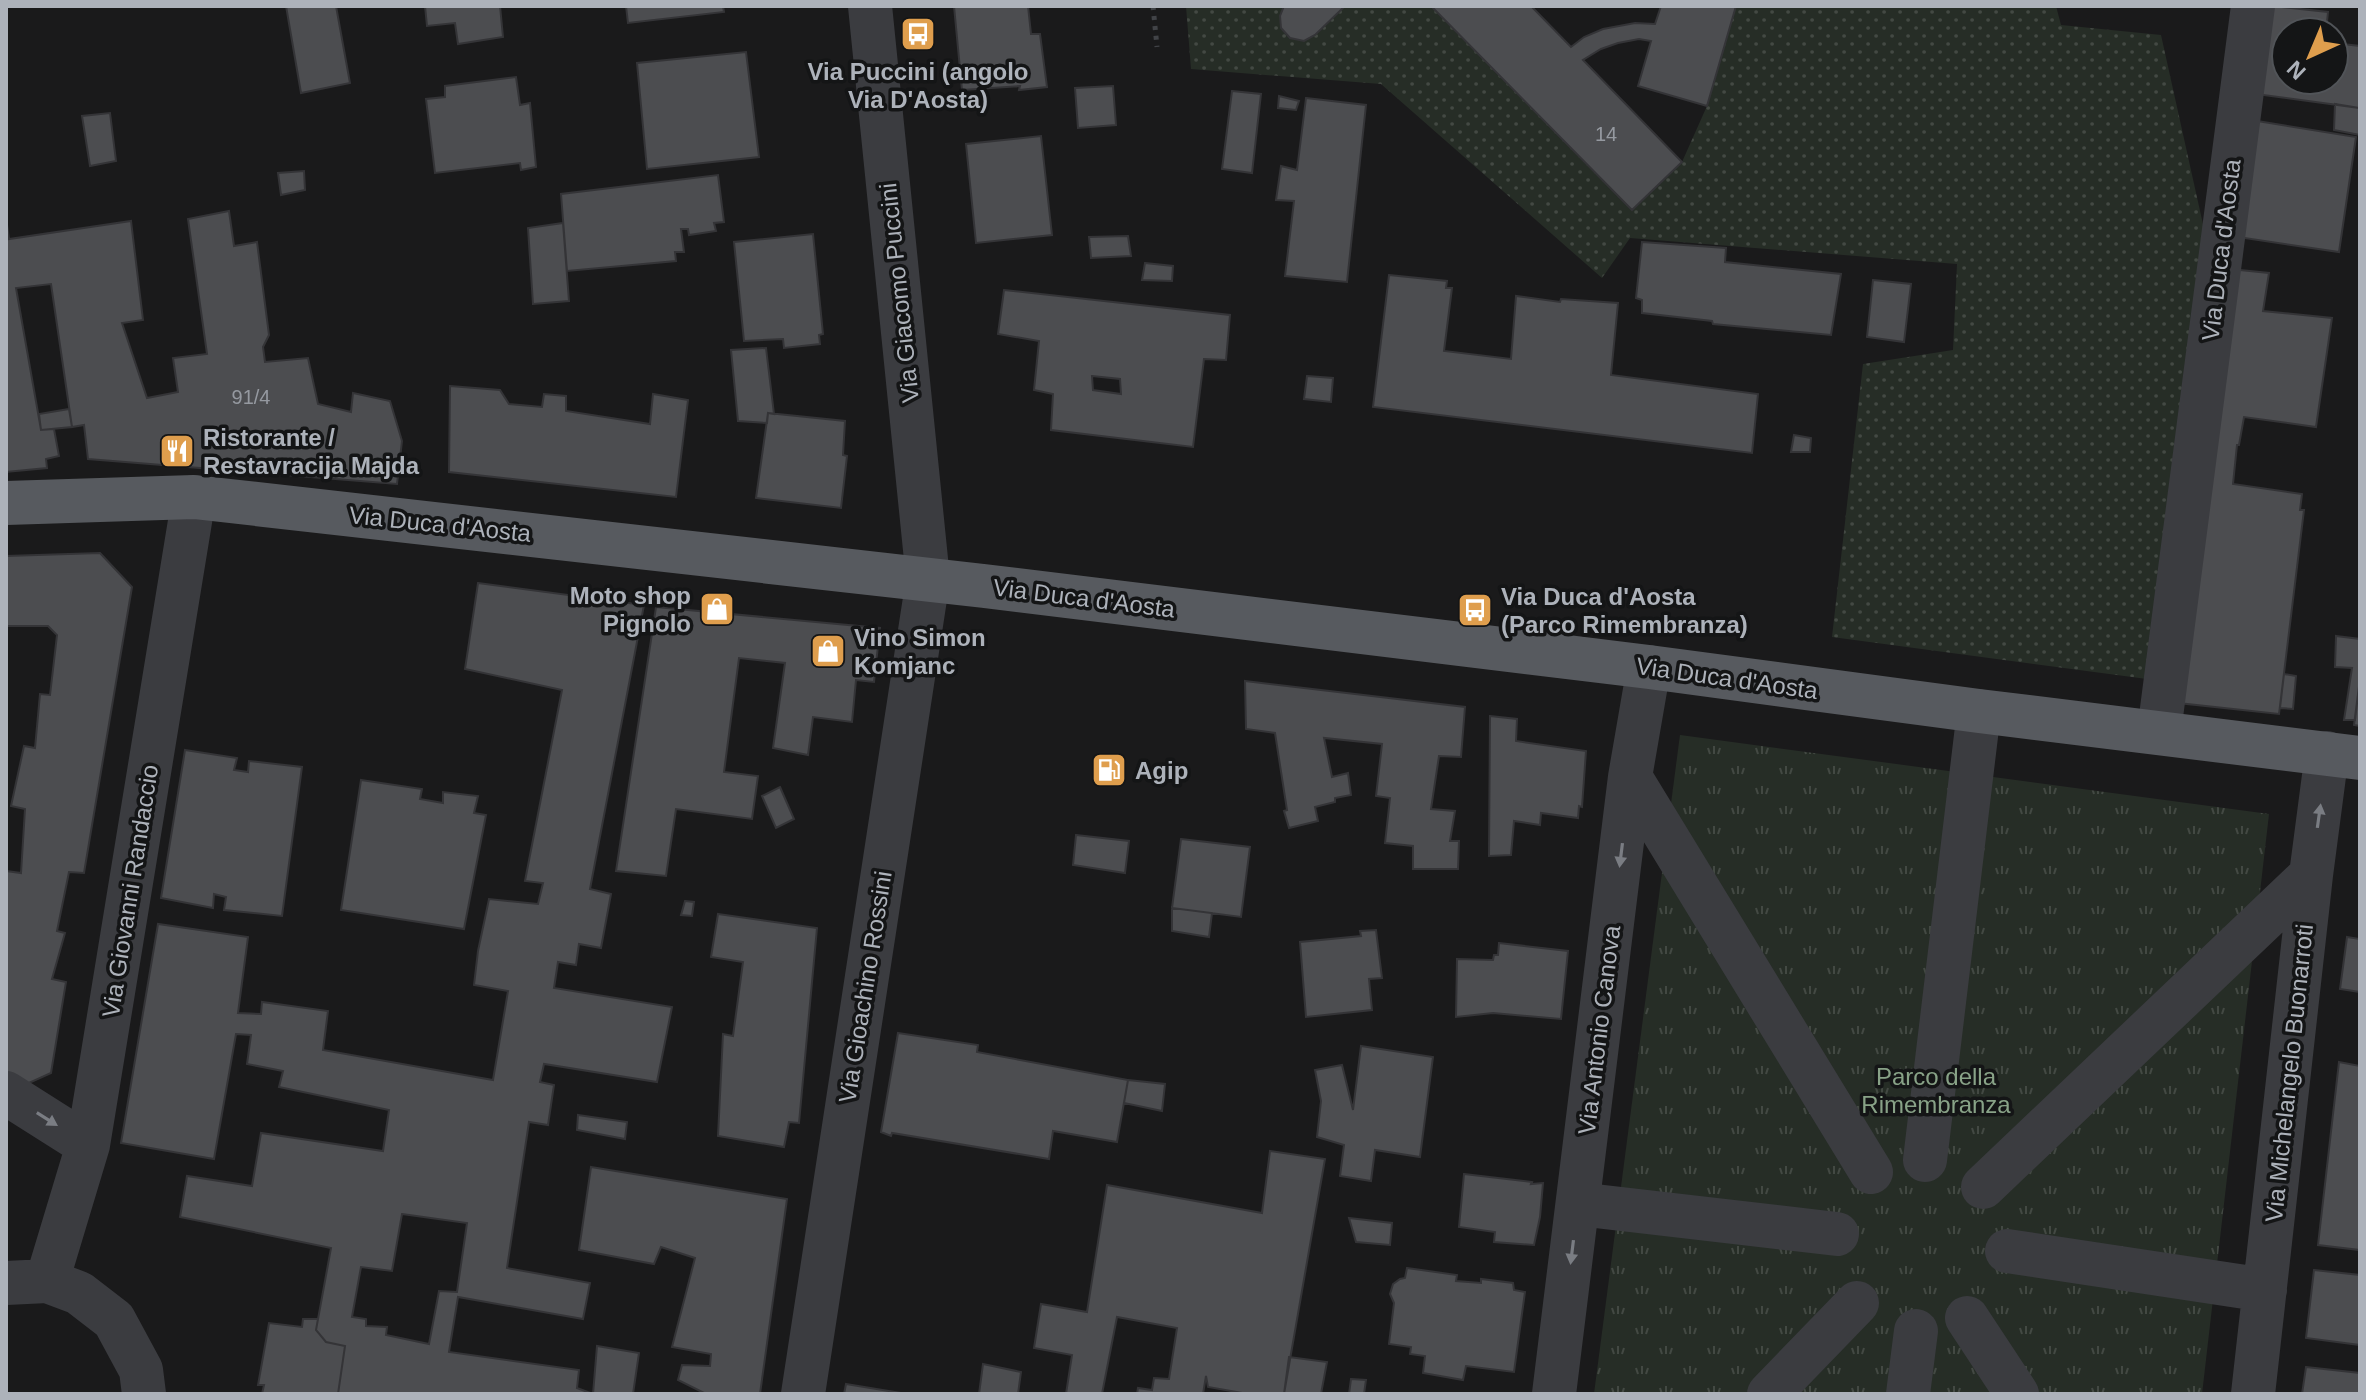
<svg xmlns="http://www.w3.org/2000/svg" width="2366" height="1400" viewBox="0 0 2366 1400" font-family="Arial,sans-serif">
<defs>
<pattern id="grass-dots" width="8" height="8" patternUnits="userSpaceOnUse" patternTransform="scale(2)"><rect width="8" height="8" fill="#262d26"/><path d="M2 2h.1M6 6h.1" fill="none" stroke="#434943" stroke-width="1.8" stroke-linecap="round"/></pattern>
<pattern id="park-tufts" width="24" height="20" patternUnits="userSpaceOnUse" patternTransform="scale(2)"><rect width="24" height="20" fill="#262d26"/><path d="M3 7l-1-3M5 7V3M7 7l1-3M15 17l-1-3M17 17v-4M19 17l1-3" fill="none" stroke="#434943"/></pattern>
</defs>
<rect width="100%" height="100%" fill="#1a1a1b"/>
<path fill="url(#grass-dots)" d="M1186,6h98l6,32 14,3 11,-6 30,-29h86l201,204 50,-48 25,-56 29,-100h320l5,19 100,10 47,212 -61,432 -315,-42 31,-273 90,-14 4,-86 -327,-26 -28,40 -221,-194 -190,-15z"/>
<path fill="url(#park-tufts)" d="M1680,735l589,79 -67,580h-608z"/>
<path fill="#4c4d50" stroke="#343437" stroke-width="2" fill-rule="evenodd" d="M286,6h50l14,77 -49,10z
M425,6h75l3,31 -45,7 -3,-21 -28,3z
M626,6h97l1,6 -96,11z
M954,6h74l3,28h9l7,53 -28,3 1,-4 -58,4z
M1284,6h61l-30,29 -11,6 -14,-3 -9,-10 -1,-12z
M1431,6h100l40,41 13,-10 19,-8 32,-6 20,1 6,-18h75l-29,100 -69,-20 13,-45 -12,-2 -21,4 -17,6 -18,11 99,102 -50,48z
M2273,6l55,6 -2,20h-40v48h48v-37l26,3v62l-112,-15z
M746,52l13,105 -112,12 -10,-106z
M516,77l4,28 10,-2 6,64 -15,3 -1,-7 -85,10 -9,-74 19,-2v-11z
M1113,86l3,39 -38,3 -3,-40z
M1232,91l29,3 -9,79 -30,-4z
M1279,96l20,5 -3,9 -18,-2z
M1306,98l60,7 -19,177 -62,-6 9,-75 -18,-1 5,-34 16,4z
M2335,104l25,4v27l-26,-5z
M110,113l6,48 -26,5 -8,-50z
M2245,119l111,18 -17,115 -108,-16z
M1041,136l11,99 -76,8 -10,-99z
M304,171l1,19 -24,5 -3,-22z
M718,175l6,47 -10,1 2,8 -27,4 -1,-6h-7l3,23h-9l1,9 -109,10 -6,-77z
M229,211l5,35 23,-4 12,93 -6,12 2,15 43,-4 10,46 33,8 2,-19 37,8 12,40 -5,43 -309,-25 -4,-34 -12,2 -21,-143 -35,4 25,142 13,-1 5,27 -13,3 1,9 -41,4v-254l3,21 122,-18 12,99 -21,3 25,75 31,-6 -5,-34 34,-4 -19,-135z
M563,223l6,78 -36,3 -5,-76z
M813,234l10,100 -4,1 1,9 -36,4 -1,-9 -39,2 -10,-99z
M1128,236l3,20 -40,2 -2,-21z
M1642,242l84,6 -1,14 116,12 -10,61 -118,-11 -1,-3 -70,-8v-13l-6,-2z
M1145,263l28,3 -1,15 -30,-1z
M2230,269l39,4 -6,38 69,7 -16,109 -72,-10 -5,28h-2l-4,39 69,10 -2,16h4l-25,204 -110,-12z
M1389,275l58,6 -1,7h6l-8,63 67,8 5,-63 44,6 1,-3 57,4 -7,72 147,19 -6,59 -379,-46z
M1873,280l38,4 -7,58 -37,-5z
M1004,290l226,25 -4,45 -22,-1 -11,88 -142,-17 2,-36 -19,-4 5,-49 -41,-7zM1092,376l28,3 1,15 -28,-4z
M766,348l8,66 -6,-1 -1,10 -29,-2 -7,-71z
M1307,376l26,2 -2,24 -27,-3z
M450,386l50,4 9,14 33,3 2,-13 22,2v15l84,13 3,-30 35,6 -12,97 -227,-25z
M69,409l3,18 -31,3 -2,-16z
M768,413l77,8 -2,34 4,1 -6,52 -85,-10z
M1794,435l17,3 -1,14h-19z
M100,553l32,34 -48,286 -15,-1 -12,59 8,2 -13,46 14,3 -15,91 -33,15 -12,-7v-210l15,2 4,-64 -14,-3 13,-60 11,2 5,-54 10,1 7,-60 -9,-9h-42v-70z
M478,583l166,22 -54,284 21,5 -10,54 -22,-4 -3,21 -18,-3 -4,26 118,19 -15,75 -113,-18 -4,18 14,3 -6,40 -19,-3 -22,146 83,15 -7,36 -125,-22 -9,55 130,18 -2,18 16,6 4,-48 42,7 -6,41h-295l7,-48 -19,-4 -10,-12 15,-82 -151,-31 7,-41 65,10 9,-53 122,18 6,-41 -110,-23 4,-16 -36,-7 4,-29 -15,-1 -22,125 -93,-16 37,-219 90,13 -10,76 23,1 1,-12 66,9 -5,39 170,30 15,-89 -34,-6 4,-34 11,-52 49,5 5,-21 -18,-2 37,-191 -97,-21zM402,1214l65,9 -10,69 -18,-1 -10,53 -43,-9 1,-8 -21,-1v-7l-14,-2 9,-50 31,4z
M656,607l224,21 -6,54 -18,-2 -4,42 -39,-5 -5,38 -35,-7 12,-85 -46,-5 -15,114 34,4 -6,43 -76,-10 -10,67 -50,-5z
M2336,636l24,3v40l-5,41h-11l8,-52 -17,-1z
M2284,674l12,2 -3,33 -13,-1z
M2360,679v47l-6,-1z
M1245,681l220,26 -4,50 -22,-1 -8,53 24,2 -5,30h9l-1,28h-45v-23l-28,-3 5,-45 -14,-2 6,-52 -58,-6 8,39 16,-4 3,22 -16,3v4l-20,5 3,14 -29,7 -5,-17 3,-1 -12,-77 -29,-4z
M1490,716l27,3 -1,22 70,10 -4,56 -3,-1 -1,12 -37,-5 -1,12 -26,-4 -3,34 -22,1z
M185,750l52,8 -3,12 14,2 1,-11 53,6 -20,149 -58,-6 2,-13 -12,-3 -1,14 -52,-10z
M361,780l61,9 -2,10 23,4v-11l35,4 -4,17 12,2 -22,114 -123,-19z
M780,787l14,32 -18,9 -14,-32z
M1076,835l53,6 -4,32 -52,-8z
M1181,839l69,8 -9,70 -69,-9z
M685,901l9,1 -2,14 -11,-1z
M1172,908l40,5 -3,24 -37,-6z
M718,914l99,14 -18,195 -10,-1 -5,25 -66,-11 5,-102 10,2 10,-74 -32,-5z
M1376,930l6,48 -13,1 3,31 -66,7 -6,-75 61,-6 -1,-5z
M2347,937l13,2v53l-20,-3z
M1499,943l69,8 -7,68 -68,-6 -37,4 1,-58 36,1 1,-5h4z
M898,1033l80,12 -1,7 151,28 -11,62 -64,-11 -4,28 -157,-26 -1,3 -10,-4z
M1361,1046l72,11 -13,100 -45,-7 -4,31 -31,-5 4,-31 -27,-8 4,-36 -6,-31 27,-5 11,45z
M2339,1062l21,4v184l-42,-5z
M1128,1080l37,4 -3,27 -38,-8z
M578,1115l49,7 -2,17 -48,-9z
M1270,1151l55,8 -41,235h-36l-40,-7 -2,-11 -3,18h-66l1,-6 14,2 2,-12 15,1 8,-51 -60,-11 -15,77h-36l6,-39 -38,-7 7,-44 46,8 20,-127 155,28z
M591,1167l196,32 -27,195h-54l-28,-14 4,-15 28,1 1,-12 -39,-7 23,-89 -34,-11 -7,17 -75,-14z
M1464,1174l68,8 -1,2 12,-1 -3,34 -6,28 -40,-3 1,-10 -36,-5z
M1349,1218l43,5 -2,22 -34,-3z
M1407,1268l50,7 -1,6 25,2v-4l32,4 1,7 11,2 -11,80 -48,-6 -3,14 -40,-7 2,-17 -15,-2 1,-7 -22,-3 5,-41 -4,-9 3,-10 7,-5 5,-1z
M2314,1270l46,5v70l-54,-7z
M303,1319h15l-2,11 10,12 19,4 -7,48h-76l2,-9h-6l11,-62 33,4z
M1289,1357l38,5 -6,32h-37z
M983,1364l38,8 -3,22h-39z
M2306,1367l54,6v21h-58z
M1351,1379l15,1 -2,14h-15z
M846,1384l61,10h-63z"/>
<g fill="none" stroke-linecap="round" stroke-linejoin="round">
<path stroke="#414347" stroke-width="5" stroke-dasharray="4 6" stroke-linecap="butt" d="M1153,6l4,41"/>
<path stroke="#3b3c40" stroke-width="44" d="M2159,732l94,-726
M1630,777l241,395
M6,1093l82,52
M1925,1160l54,-449
M1983,1187l328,-312
M1578,1204l259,30
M2007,1251l258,39
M47,1281l41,-136 106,-648
M6,1283l41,-2 32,12 35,27 27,50 3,24
M1967,1318l50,76
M803,1394l125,-815 -58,-573
M1554,1394l76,-617 19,-110
M1769,1394l88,-91
M1908,1394l8,-63
M2253,1394l58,-519 16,-122"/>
<path stroke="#575a5f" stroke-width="44" d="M6,503l188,-6 790,89 665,81 330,44 381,47"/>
</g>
<defs><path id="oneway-solid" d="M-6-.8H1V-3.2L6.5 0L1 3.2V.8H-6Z" transform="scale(2)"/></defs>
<g fill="#7a7d83">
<use href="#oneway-solid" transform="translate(2319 816) rotate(-82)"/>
<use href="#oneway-solid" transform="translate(1621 855) rotate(97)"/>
<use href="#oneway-solid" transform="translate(47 1119) rotate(32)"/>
<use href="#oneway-solid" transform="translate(1572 1252) rotate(97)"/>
</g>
<defs>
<g id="bus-square" transform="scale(1.8)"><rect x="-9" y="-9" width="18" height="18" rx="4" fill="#df9e4d" stroke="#141516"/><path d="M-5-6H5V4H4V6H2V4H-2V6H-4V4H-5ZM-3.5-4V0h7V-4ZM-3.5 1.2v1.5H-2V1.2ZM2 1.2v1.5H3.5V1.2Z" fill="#fff"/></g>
<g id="restaurant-square" transform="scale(1.8)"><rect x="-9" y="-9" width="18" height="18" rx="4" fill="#df9e4d" stroke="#141516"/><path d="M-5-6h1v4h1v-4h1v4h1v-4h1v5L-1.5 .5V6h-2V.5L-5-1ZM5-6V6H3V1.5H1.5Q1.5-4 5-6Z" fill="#fff"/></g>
<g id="shop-square" transform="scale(1.8)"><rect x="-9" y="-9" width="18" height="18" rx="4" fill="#df9e4d" stroke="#141516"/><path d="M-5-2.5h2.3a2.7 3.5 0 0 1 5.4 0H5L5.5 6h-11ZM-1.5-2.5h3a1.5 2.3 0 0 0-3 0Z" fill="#fff"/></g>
<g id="fuel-square" transform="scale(1.8)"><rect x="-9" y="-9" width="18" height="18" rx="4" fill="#df9e4d" stroke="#141516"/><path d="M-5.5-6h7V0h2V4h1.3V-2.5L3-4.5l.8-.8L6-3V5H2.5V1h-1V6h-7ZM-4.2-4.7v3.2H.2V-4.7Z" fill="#fff"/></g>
</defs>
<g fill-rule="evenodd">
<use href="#bus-square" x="918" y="34"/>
<use href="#restaurant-square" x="177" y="451"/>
<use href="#shop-square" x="717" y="609"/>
<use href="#bus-square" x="1475" y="610"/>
<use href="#shop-square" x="828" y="651"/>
<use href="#fuel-square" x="1109" y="770"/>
</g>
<g text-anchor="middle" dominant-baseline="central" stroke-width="7" stroke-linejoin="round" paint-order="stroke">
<g font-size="20" fill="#9599a0">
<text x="1606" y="134">14</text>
<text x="251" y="397">91/4</text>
</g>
<g font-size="24" font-weight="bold" fill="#adb2ba" stroke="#141516" text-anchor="start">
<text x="918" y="71" text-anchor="middle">Via Puccini (angolo<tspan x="918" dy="28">Via D'Aosta)</tspan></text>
<text x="203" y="437">Ristorante /<tspan x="203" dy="28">Restavracija Majda</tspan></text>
<text x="691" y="595" text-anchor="end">Moto shop<tspan x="691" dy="28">Pignolo</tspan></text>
<text x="1501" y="596">Via Duca d'Aosta<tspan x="1501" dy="28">(Parco Rimembranza)</tspan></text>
<text x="854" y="637">Vino Simon<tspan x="854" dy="28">Komjanc</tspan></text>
<text x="1135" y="770">Agip</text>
</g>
<g font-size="24" fill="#adb2ba" stroke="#141516">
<text transform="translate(2221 250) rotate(-83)">Via Duca d'Aosta</text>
<text transform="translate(899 293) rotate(-96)">Via Giacomo Puccini</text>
<text transform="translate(440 524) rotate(6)">Via Duca d'Aosta</text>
<text transform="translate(1084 598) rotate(7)">Via Duca d'Aosta</text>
<text transform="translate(1727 678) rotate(8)">Via Duca d'Aosta</text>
<text transform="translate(130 891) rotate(-81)">Via Giovanni Randaccio</text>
<text transform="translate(865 987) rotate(-81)">Via Gioachino Rossini</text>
<text transform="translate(1599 1030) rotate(-83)">Via Antonio Canova</text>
<text transform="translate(2289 1073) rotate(-84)">Via Michelangelo Buonarroti</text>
</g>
<g font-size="24" fill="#88a287" stroke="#141516">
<text x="1936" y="1076">Parco della<tspan x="1936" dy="28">Rimembranza</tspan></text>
</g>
</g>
<rect width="2366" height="1400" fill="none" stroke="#adb2ba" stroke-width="16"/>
<g transform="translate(2310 56) rotate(224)"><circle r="38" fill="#141516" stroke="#515458" stroke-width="2"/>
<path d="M0-6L14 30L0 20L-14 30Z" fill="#df9e4d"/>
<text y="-12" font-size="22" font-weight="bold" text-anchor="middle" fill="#adb2ba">N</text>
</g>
</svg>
